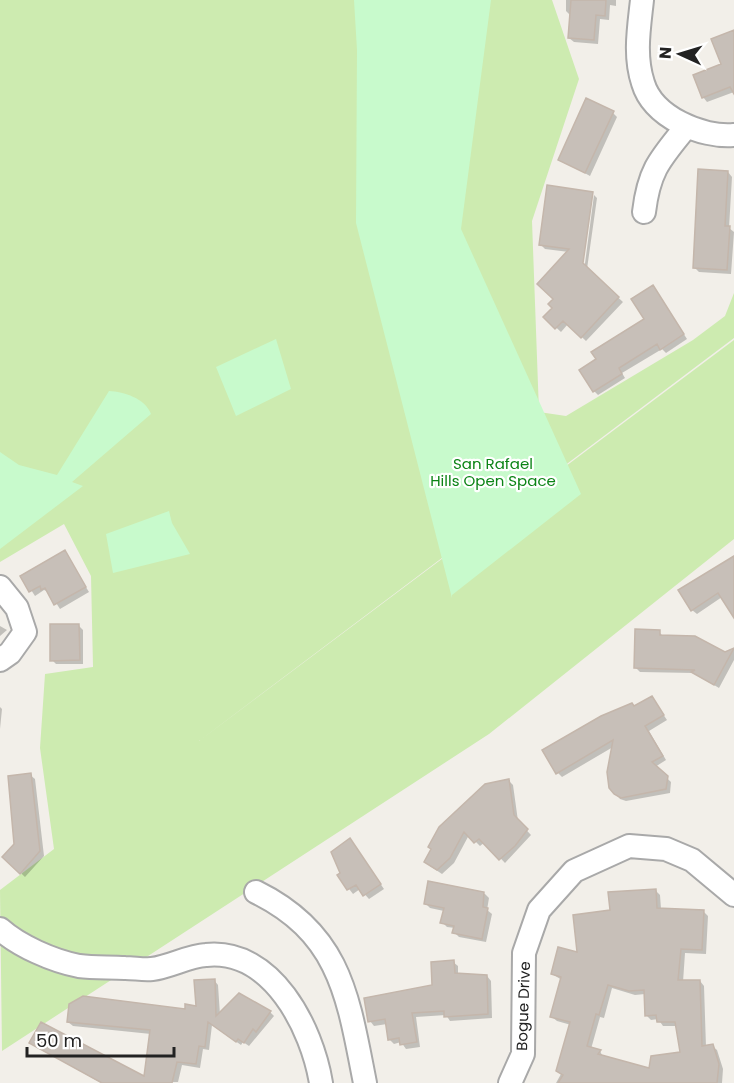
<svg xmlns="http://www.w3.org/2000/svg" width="734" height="1083" viewBox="0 0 734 1083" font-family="Poppins,sans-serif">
<rect width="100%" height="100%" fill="#f2efe9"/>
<path fill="#cdebb0" d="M0,0h552l27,79 -47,142 7,191 27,4 127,-76 32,-24 9,-23v45l-535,403 535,-401v199l-245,195 -487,317 -2,-161 54,-41 -14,-101 5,-74 48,-7 -2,-91 -27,-52 -64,38z"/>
<path fill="#c8facc" d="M354,0h137l-30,229 120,265 -129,101v3l-96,-375 1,-173z
M276,339l15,50 -55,27 -20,-49z
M109,391c15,1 36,7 42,23l-79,68 11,4 -83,63v-97l19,13 38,10z
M169,511l3,12 18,31 -77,19 -7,-39z"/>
<path fill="#0003" fill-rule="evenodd" d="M566,0h50v6l-6,-1 -1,15 -9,-1 -2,25 -24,-2 -5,-4 1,-23 -4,-4z
M734,32v60l-27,10 -4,-5 20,-32z
M613,113l4,4 -27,59 -31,-17z
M728,172l4,5 -3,51 5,4 -3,42 -32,-2 -5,-5z
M592,193l-11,77 3,1 10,-76 3,3 -10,71 36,33 -37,39 -18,-17 -7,8 -16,-15 9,-9 15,-56 -24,-3 -4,-4z
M653,287l34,52 -21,14 -4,-4 -40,24 3,5 -27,17 -4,-4 4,-31 48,-40z
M64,552l25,40 -29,17 -11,-17 -5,-2 -9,6 -13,-20z
M734,557v58l-12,-18 -25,17 -5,-4z
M0,626l7,4 -7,6z
M79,626l4,4v34h-27l-4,-4z
M659,632l5,5 61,17 9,-6v12l-15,28 -25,-15 -54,-1 -4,-4z
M652,698l15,22 -18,11 17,29 -11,7 16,15 -1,11 -44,8 -6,-2 -5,-6 -2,-46 -51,30 -4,-4 77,-65z
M0,707l2,2 -2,20z
M30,775l5,4 9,77 -19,21 -21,-20 12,-13z
M509,781l4,4 5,36 13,14 -26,28 -20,-21 -5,4 -11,-11 -15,28 -12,11 -12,-8 -4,-4z
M350,840l34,49 -15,10 -9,-10 -7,5 -14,-18z
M429,883l56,11 4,4 -2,12 5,4 -6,28 -27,-5 -5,-5 1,-4 -8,-1 -5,-5 2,-11 -14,-3 -4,-4z
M656,891l4,4 1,14 42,2 5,5 -2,38 -21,-1 -2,29 17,-1 4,5 2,61 6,-1 5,4 6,19 -1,14h-166l5,-9 -3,-3 13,-46 -14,-4 -5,-4 10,-37 -10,-6 27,-20 33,-42zM612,988l23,7 10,-1 1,21 5,5 7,-1 5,7h14l5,27 -32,17 -47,-13 -3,-6 -9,-2 9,-32 4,1z
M453,962l5,4v9l29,1 4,5 1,37 -42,3 -4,-6 -30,2 4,30 -14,2 -5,-7 -7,2 -5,-5 -2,-15 -13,2 -4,-5 64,-34z
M214,980l4,5 2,30 50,-3 4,4 -25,30 -6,-4 -2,3 -29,-20 -3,25 -6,-1 -3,19 -18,-3 -4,17 -77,1 -70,-40 115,34 5,-43 -78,-8 -5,-4 130,-14z"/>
<path fill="#c7bfb8" stroke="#c4b6ab" stroke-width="1.5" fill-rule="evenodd" d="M571,0h35l-1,16 -9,-1 -2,25 -26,-2z
M734,30v64l-4,-7 -28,11 -9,-23 28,-11 -10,-25z
M586,98l28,13 -29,62 -27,-13z
M698,169l30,2 -3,55h5l-3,44 -34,-2z
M547,185l46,7 -10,71 36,34 -38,41 -18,-17 -8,8 -12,-12 9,-9 -4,-4 5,-5 -16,-15 32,-35 -30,-4z
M653,285l31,49 -24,16 -3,-6 -38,24 3,6 -29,18 -14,-22 17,-11 -5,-7 53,-33 -13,-20z
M65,550l21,37 -32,18 -9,-17 -4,2 -1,-4 -11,6 -9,-16z
M734,556v62l-16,-25 -27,18 -13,-21z
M50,624h29l1,36 -30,1z
M635,629l25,1v5l35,1 30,16 9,-4 -20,37 -23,-13 4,-2 -61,-2z
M652,696l12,19 -19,11 18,30 -11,6 16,14 -2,13 -45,9 -7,-4 -5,-6 -2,-16 6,-32 -57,34 -14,-24 59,-34 31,-13 2,3z
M31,773l9,78 -20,23 -18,-17 12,-13 -6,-68z
M509,779l5,36 14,14 -13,17 -16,14 -20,-21 -5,4 -10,-11 -14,26 -13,12 -13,-8 7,-13 -3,-2 11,-20 46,-43z
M350,838l31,46 -18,12 -7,-11 -9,5 -10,-15 3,-2 -9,-21z
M428,881l56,11 -1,15 5,1 -6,31 -30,-6 2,-7 -14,-3 4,-15 -20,-4z
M656,889l1,19 47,2 -2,40 -21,-1 -3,31h22l2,66 11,-2 6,20 -2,19h-159l5,-8 -7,-4 14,-49 -20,-5 11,-40 -10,-3 7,-27 19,5 -4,-37 37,-5 -2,-18zM608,985l21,6 15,-1 1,26 11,-1 1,7h18l5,30 -29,4 -2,12 -51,-14 3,-4 -14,-4 9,-32 3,1z
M454,960l1,13 32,2 1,39 -44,3v-6l-32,2 5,29 -17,3 -1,-7 -11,2 -3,-21 -17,3 -4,-24 68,-13 -1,-23z
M215,979l1,37 23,-23 32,18 -15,21 -3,-3 -9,14 -6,-4 -2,3 -28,-20 -3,25 -6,-1 -3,18 -19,-2 -5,21h-70l-73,-40 12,-21 103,54 6,-46 -83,-8 2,-18 14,-8 102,13v-5l11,2 -2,-26z"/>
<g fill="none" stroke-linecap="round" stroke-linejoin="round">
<g stroke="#a9a9a9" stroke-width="26">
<path id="minor" d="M642,0c-3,28 -8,56 1,83 10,34 59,55 91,52
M644,212c5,-42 16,-53 42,-85
M0,587l17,21 8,24 -15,21 -10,7
M256,892c85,42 92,105 109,191
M0,929c19,17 53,32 79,37 15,2 31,1 46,2 9,0 19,2 27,1 18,-2 36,-13 54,-14 66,-7 106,73 115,128
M510,1083l13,-29 1,-101 15,-43 35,-39 55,-25 37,3 26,11 42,35"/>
</g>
<use href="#minor" stroke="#fff" stroke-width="22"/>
</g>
<g text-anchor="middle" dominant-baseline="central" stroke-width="4.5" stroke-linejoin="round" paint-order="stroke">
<g font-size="15" fill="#0c8416" stroke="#fff">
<text x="493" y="463">San Rafael<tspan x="493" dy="17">Hills Open Space</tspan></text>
</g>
<g font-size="15" fill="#222" stroke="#fff">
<text transform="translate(523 1006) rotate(-88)">Bogue Drive</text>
</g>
</g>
<g transform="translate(680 54) rotate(274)" stroke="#ffffff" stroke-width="4.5" paint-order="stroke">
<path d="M0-4.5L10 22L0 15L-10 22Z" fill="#222222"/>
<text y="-9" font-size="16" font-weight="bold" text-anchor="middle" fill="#222222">N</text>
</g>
<path d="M27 1047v9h147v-9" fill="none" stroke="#222222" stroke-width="3"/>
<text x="36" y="1047" font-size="18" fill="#222222" stroke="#ffffff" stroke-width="4.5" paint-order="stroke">50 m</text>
</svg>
